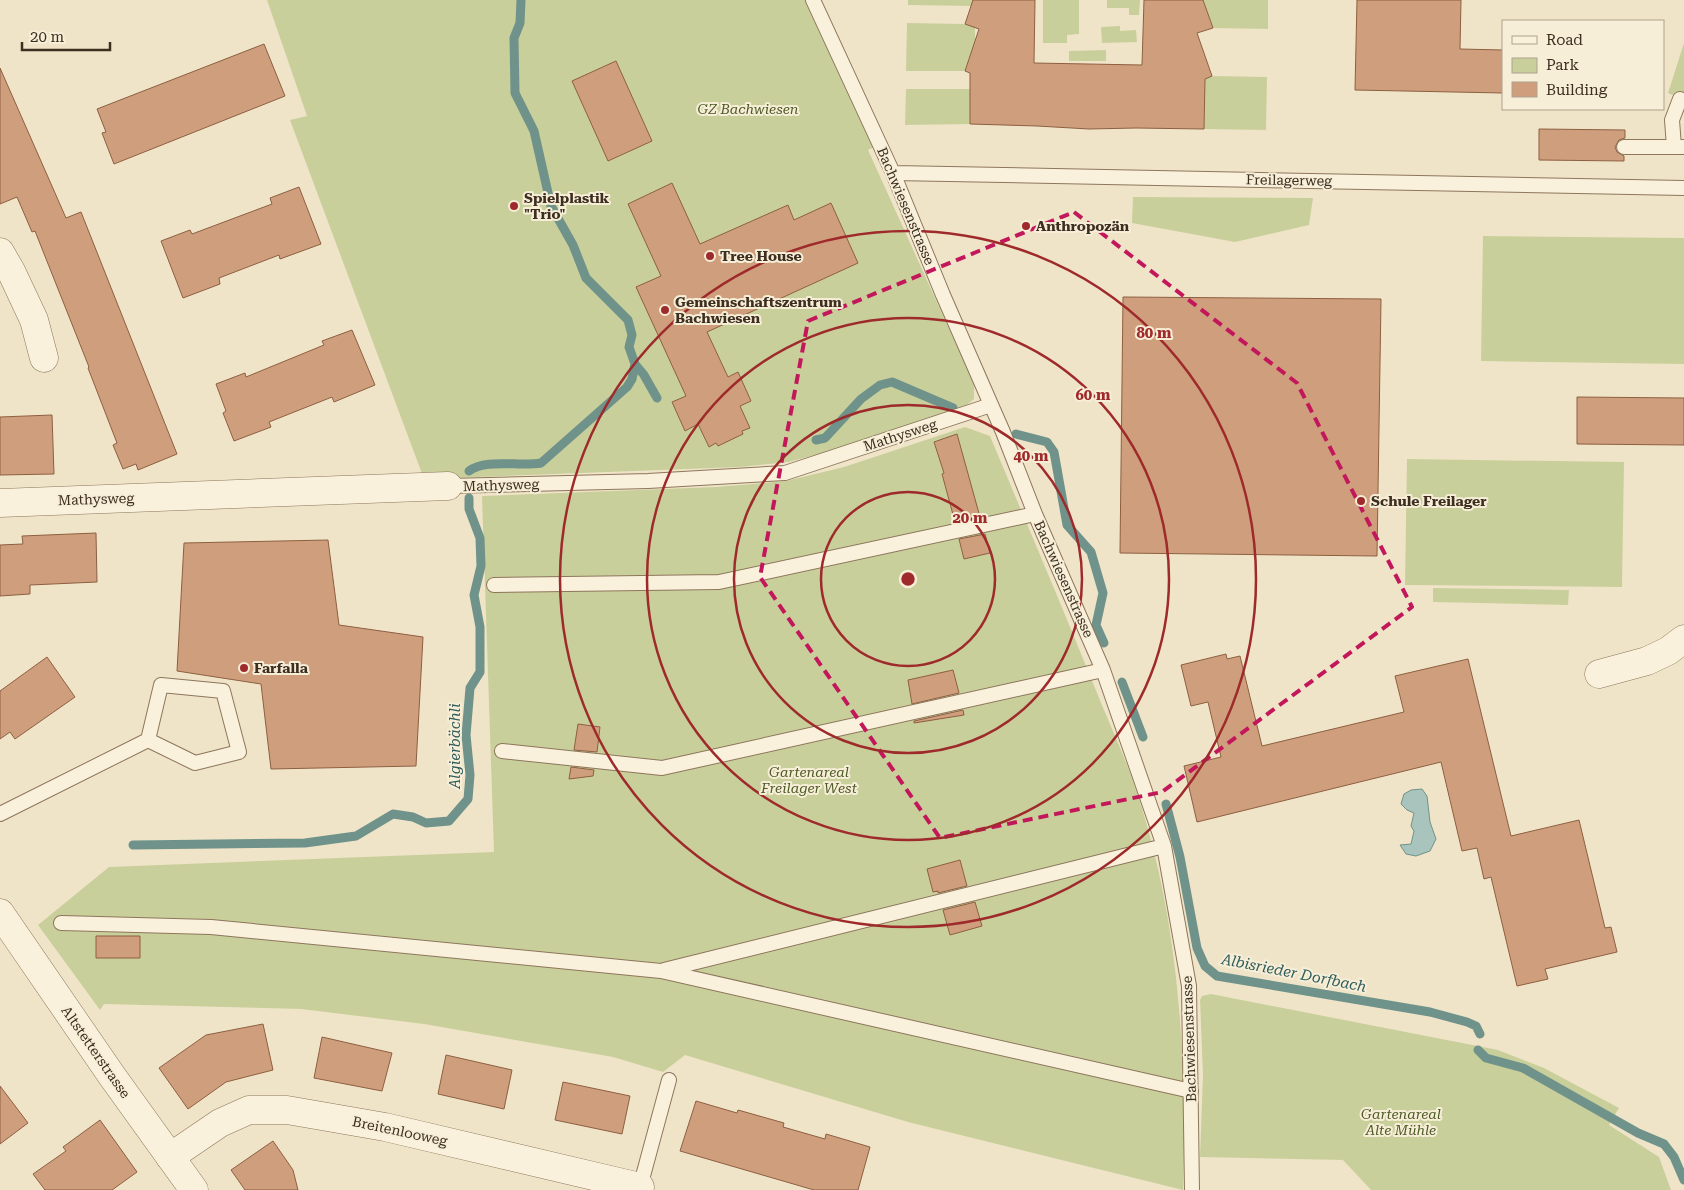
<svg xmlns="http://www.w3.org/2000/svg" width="1684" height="1190" viewBox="0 0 1684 1190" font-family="'Roboto Serif',serif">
<rect width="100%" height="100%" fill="#f0e4c8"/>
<path fill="#c9cf9b" d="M267,0h540l69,146 -8,4 106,234v15l-11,9 -128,42 -47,12 -48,5 -316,12 -134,-359 17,-4z
M908,0h66v8l-3,-2 -63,-1z
M1043,0h36v34l-12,1v8h-24z
M1107,0h33l-1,15h-10v-7h-22z
M1203,0h65v29l-55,-1 -6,-17 -4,1z
M907,23l58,1 10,3v26l-4,1 -6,17h-59z
M1120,26v5l16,-1 1,12 -35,1 -1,-16z
M1684,43v57l-16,-7z
M1106,50v11h-37v-10z
M1212,76l55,1 -1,53 -62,-1 1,-25 -4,-1 2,-24z
M906,89h68l-4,12v23l-65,1z
M1133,197l180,1 -4,27 -74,17 -103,-19z
M1483,236l201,2v126l-203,-3z
M965,427l25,9c35,84 71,167 105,252 13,33 29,66 40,99 44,129 52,268 48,403l-275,-68 -223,-67 -22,17 -50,-15 -189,-33 -123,-15 -197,-5 -4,6 -62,-85 71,-58 385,-15 -12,-356 234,-9 70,-6 58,-14z
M1407,459l217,3 -2,125 -217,-2z
M1433,588l136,2 -1,15 -135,-3z
M1211,994l287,56 46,18 75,40 -10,17 50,32 12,33h-300l-28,-30 -143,-3 3,-82 -3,-75 2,-4z"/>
<path fill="#a9c4bc" stroke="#6f938a" d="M1422,789l5,7 3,26 6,17 -6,12 -14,5 -10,-2 -6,-9 11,-1 3,-13 -3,-5 3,-13 -7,-3 -6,-6 3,-10 7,-4z"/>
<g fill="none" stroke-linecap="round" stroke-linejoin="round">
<path stroke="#6f938a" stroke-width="9" d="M521,0l-1,23 -6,15 1,55 19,38 17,75 22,39 13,33 42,42 4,15 -3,12 6,17 9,11 13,23
M1016,434l31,8 7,10 13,73 24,27 12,41 -7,32 8,18
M816,440l9,-2 36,-39 19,-14 12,-3 61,26
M469,471c17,-13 50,-4 72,-8l86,-76 5,-8 3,-15
M1122,682l21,55
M1166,804l14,53 17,91 8,18 12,10 213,36 37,10 9,4 4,8
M133,845l172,-2 51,-7 37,-22 20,3 13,6 23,-2 19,-22 2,-24 -4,-40 4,-47 10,-16v-45l-6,-32 7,-29 -1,-28 -11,-29v-11
M1478,1050l8,8 37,10 115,65 26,11 10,13 10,23"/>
</g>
<path fill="#cf9f7d" stroke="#8d5f41" d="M973,0h62l-1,63 108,2 2,-65h59l10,28 -16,5 15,43 -7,3 -1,50 -68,-1 -47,1 -52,-3 -67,-2v-51l-5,-2 14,-42 -14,-5z
M1357,0h104l-1,49 43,1v43l-148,-3z
M264,44l21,52 -171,68 -12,-31 4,-1 -9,-23z
M616,61l36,80 -44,20 -36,-80z
M0,68l66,150 15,-6 96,242 -39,16 -2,-6 -13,5 -10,-24 4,-2 -29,-75 1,-1 -54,-136 -3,1 -15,-35 -17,7z
M1539,129l86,1v8l-6,2 -4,7 2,5 7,4v5l-85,-1z
M672,183l28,61 88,-39 6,15 37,-17 27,60 -151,69 21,45 10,-5 13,29 -11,5 10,22 -8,3 1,3 -25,12 -2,-3 -7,4 -11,-23 -13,7 -13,-29 14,-6 -50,-109 25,-11 -33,-72z
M299,187l22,57 -41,15 -1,-4 -60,23 1,6 -37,14 -22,-57 29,-11 2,4 80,-30 -2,-6z
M1123,297l258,2 -4,257 -257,-3z
M352,330l23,55 -41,17 -2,-5 -63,25 2,5 -37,14 -11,-28 3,-2 -10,-27 29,-11 1,4 78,-32 -2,-4z
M1577,397l107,1v47l-107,-1z
M52,415l2,59 -54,1v-58z
M957,434l23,83 -25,5 -13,-48 2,-1 -10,-31z
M96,533l1,49 -67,3v9l-30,2v-51l23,-1 -1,-8z
M985,534l5,19 -26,6 -5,-20z
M328,540l11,85 84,12 -7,129 -145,3 -10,-85 -84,-13 7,-128z
M1226,654l1,5 13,-3 22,90 142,-34 -9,-36 73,-17 43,177 68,-16 26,108 6,-1 6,25 -72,17 3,10 -31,7 -26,-109 -7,2 -7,-31 -15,3 -21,-89 -244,60 -13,-56 37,-9 -13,-55 -17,4 -10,-41z
M47,657l28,40 -60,42 -5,-7 -10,7v-48z
M953,670l6,23 -47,11 -4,-24z
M963,710l1,5 -50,8v-2z
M578,724l22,3 -3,25 -23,-2z
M571,767l23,3 -1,6 -24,3z
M960,860l7,26 -29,7v-2l-5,1 -6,-23z
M975,902l7,24 -32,9 -7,-25z
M96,936h44v22h-44z
M263,1024l10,46 -47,12 -38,27 -29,-41 47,-33z
M322,1037l70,16 -10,38 -68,-13z
M446,1055l66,15 -8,39 -66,-15z
M563,1082l67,14 -8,38 -67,-14z
M0,1086l28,37 -28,21z
M696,1101l41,12 1,-3 46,13 -1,4 42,12 1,-5 44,13 -12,43h-44l-134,-39z
M100,1120l37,52 -25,18h-67l-12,-16 33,-23 -3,-4z
M273,1141l20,29 5,20h-53l-14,-20z"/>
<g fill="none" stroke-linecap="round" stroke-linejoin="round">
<g stroke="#8d765c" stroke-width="16">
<path id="service" d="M813,0l80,173 50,122 60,137 32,82 68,156 61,176 25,140 3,204
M1624,147h60
M1674,147l-2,-27 8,-21
M893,173l791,15
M448,486l200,-5 137,-8 206,-68
M494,585l225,-3 316,-68
M161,685l62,6 16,61 -44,11 -47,-23z
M502,751l160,17 441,-98
M0,814l148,-74
M61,923l150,4 450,44 530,120
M664,970l500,-124
M640,1187l29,-107"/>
</g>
<g stroke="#8d765c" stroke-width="29">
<path id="minor" d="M0,252l11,19 23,49 10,38
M0,503l448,-17
M1599,674l48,-13 21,-10 16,-12
M170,1157l50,-34 29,-13h38l98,17 255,60"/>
</g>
<g stroke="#8d765c" stroke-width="29">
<path id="tertiary" d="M0,913l112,163 82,114"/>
</g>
<use href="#service" stroke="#faf1dc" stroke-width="14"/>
<use href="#minor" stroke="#faf1dc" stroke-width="28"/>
<use href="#tertiary" stroke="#faf1dc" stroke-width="28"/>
</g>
<path fill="none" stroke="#c2185b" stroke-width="4" stroke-dasharray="10 6" stroke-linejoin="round" d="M1074,212l223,171 115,224 -250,185 -222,46 -180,-261 48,-256z"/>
<g fill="none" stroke="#9e2a2b" stroke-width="2.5">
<circle cx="908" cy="579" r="87"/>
<circle cx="908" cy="579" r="174"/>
<circle cx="908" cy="579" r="261"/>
<circle cx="908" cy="579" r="348"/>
</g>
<g fill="#9e2a2b" stroke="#f7eed8" stroke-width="2">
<circle cx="514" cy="206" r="5"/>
<circle cx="1026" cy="226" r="5"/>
<circle cx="710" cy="256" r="5"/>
<circle cx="665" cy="310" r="5"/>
<circle cx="1361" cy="501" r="5"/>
<circle cx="244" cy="668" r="5"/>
</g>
<g text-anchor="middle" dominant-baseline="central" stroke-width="4" stroke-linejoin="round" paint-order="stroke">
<g font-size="14" font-style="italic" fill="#4d5a26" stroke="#f7eed8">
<text x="748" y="109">GZ Bachwiesen</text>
<text x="809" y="772">Gartenareal<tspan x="809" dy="16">Freilager West</tspan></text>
<text x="1401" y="1114">Gartenareal<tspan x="1401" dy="16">Alte Mühle</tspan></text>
</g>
<g font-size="14" fill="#3d2e20" stroke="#f7eed8">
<text transform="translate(1289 180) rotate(1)">Freilagerweg</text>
<text transform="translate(906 206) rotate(67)">Bachwiesenstrasse</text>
<text transform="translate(900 435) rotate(-18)">Mathysweg</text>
<text transform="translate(501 485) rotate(-2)">Mathysweg</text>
<text transform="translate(96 499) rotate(-2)">Mathysweg</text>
<text transform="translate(1064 579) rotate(66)">Bachwiesenstrasse</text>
<text transform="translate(1189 1039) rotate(-92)">Bachwiesenstrasse</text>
<text transform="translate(96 1052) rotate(55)">Altstetterstrasse</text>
<text transform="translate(400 1131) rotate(12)">Breitenlooweg</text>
</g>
<g font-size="14" font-weight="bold" fill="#3d2e20" stroke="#f7eed8" text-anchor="start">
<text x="524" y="198">Spielplastik<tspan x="524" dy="16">"Trio"</tspan></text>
<text x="1036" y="226">Anthropozän</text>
<text x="720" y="256">Tree House</text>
<text x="675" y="302">Gemeinschaftszentrum<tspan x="675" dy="16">Bachwiesen</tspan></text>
<text x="1371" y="501">Schule Freilager</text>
<text x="254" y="668">Farfalla</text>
</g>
<g font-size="15" font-style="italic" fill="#2f5d5a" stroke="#f7eed8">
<text transform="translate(455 746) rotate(-90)">Algierbächli</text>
<text transform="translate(1294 973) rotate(11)">Albisrieder Dorfbach</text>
</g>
</g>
<circle cx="908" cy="579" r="8" fill="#9e2a2b" stroke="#f7eed8" stroke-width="2.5"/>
<g font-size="15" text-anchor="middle" font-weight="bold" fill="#9e2a2b" stroke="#f7eed8" stroke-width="4" stroke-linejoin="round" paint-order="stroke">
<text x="1154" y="338">80 m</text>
<text x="1093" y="400">60 m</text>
<text x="1031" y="461">40 m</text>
<text x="970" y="523">20 m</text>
</g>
<rect x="1502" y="20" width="162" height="90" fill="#f7eed8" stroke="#ada18e"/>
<rect x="1512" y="36" width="25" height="8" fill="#faf1dc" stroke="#ada18e"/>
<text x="1546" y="45" font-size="15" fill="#3d2e20">Road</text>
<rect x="1512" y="58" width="25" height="15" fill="#c9cf9b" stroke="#ada18e"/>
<text x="1546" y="70" font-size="15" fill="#3d2e20">Park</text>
<rect x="1512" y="82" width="25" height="15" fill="#cf9f7d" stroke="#ada18e"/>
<text x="1546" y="95" font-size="15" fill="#3d2e20">Building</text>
<path d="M22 42v8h88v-8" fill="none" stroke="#3d2e20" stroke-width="2.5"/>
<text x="30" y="42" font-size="15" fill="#3d2e20" stroke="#f7eed8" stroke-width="4" paint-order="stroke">20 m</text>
</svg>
